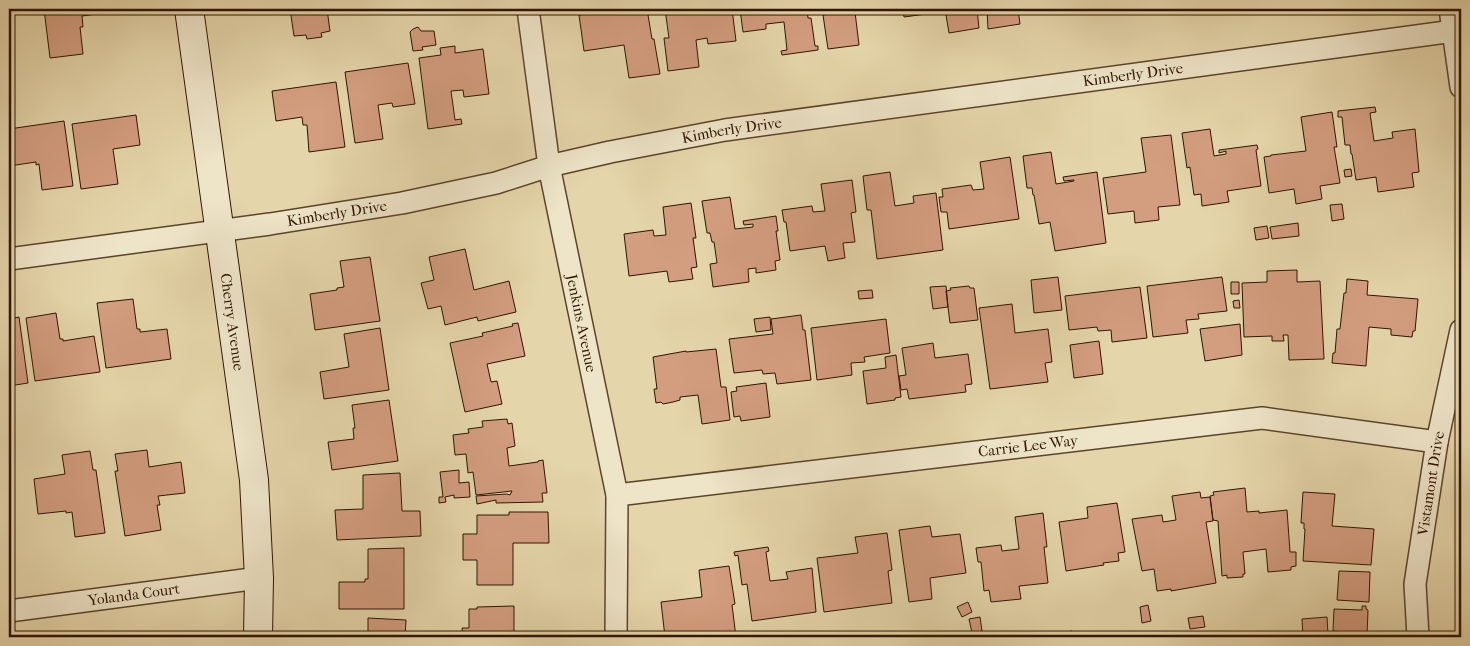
<svg xmlns="http://www.w3.org/2000/svg" width="1470" height="646" viewBox="0 0 1470 646" font-family="'IM FELL French Canon',serif">
<rect width="100%" height="100%" fill="#e5d5aa"/>
<filter id="stains"><feTurbulence type="fractalNoise" baseFrequency=".004" numOctaves="4"/><feColorMatrix values="0 0 0 0 .2 0 0 0 0 .09 0 0 0 0 .02 0 0 0 .5 -.17"/></filter>
<radialGradient id="worn" r=".72"><stop offset=".6" stop-color="#630" stop-opacity="0"/><stop offset="1" stop-color="#630" stop-opacity=".3"/></radialGradient>
<path fill="#d39d7f" stroke="#2f1400" d="M44,9h59l1,4 -22,3 1,11h-3l3,27 -33,4z
M290,9h37l3,22 -9,2 1,4 -15,2 -1,-4 -12,1z
M602,9h45l5,30h2l6,35 -31,4 -5,-33 -40,6 -5,-36 23,-3z
M665,9h67l4,32 -28,3 -1,-6 -11,2 3,27 -31,4 -4,-33h5z
M740,9h67l1,9h3l4,28h3v4l-36,5 -1,-4 6,-1 -3,-28 -18,2v5l-23,3z
M827,9h56l-28,3 4,33 -31,4 -5,-34 5,-1z
M903,9h31v4l-30,4z
M945,9h32l2,19 -30,5z
M987,9h31l2,15 -32,5z
M1108,9h20l-19,3z
M1151,9h21l-21,2z
M418,27l3,4h13l2,14 -14,2 1,3 -10,1 -3,-19 3,-3z
M455,46v7l28,-4 6,45 -25,3 -1,-7 -12,1 4,29 6,-1 1,5 -34,5 -9,-71 22,-3 -1,-7z
M408,63l7,41 -22,3 -1,-4 -14,2 5,34 -28,4 -10,-71z
M336,82l9,65 -36,5 -2,-27h-4l-1,-8 -26,4 -4,-30z
M1375,107l1,5 -6,1 4,28 19,-3 -1,-6 23,-3 4,43 -7,1 2,14 -36,5 -2,-15 -20,3 -4,-26h-1l-1,-9h-5l-3,-28h-4v-6z
M1332,112l5,35h-3l6,36 -20,3 2,13 -26,5 -2,-15 -25,4 -5,-36 7,-1v-1l35,-4 -5,-34z
M136,115l4,30 -27,4 5,35 -37,5 -9,-65z
M64,121l9,65 -31,4 -3,-26 -3,1v-3l-27,4v-37z
M1210,129l4,27 12,-2v-3l-7,2v-3l38,-5 1,4 -2,1 5,36 -34,5 2,11 -27,4 -1,-12 -7,1 -4,-28 -3,1 -5,-35z
M1171,135l9,70 -22,2 1,13 -24,3 -1,-12 -26,3 -5,-36 43,-6 -5,-34z
M1051,152l5,32 18,-3v-1l-10,1 -1,-4 34,-5 9,71 -51,8 -5,-29 -11,2 -5,-29h-1l-1,-7h-5l-4,-32z
M1010,157l9,62 -70,10 -2,-17h-6l-2,-15h4l-1,-8 29,-4 2,5 11,-1 -4,-27z
M1351,169l1,7 -7,1 -1,-7z
M890,172l5,34 19,-3 -1,-7 23,-3 7,57 -66,9 -6,-49h-4l-4,-34z
M852,180l4,32 -5,1 4,29 -12,1 2,15 -17,3 -3,-15 -35,5 -4,-29h-2l-2,-12 30,-4 1,6 12,-1 -4,-27z
M730,197l5,32 18,-2v-3l-9,1 -1,-4 33,-5 2,15h-2l4,29 -5,1 1,9 -20,3v-5l-8,1 1,13 -36,5 -3,-23 7,-1 -3,-21h-2l-2,-9h-3l-5,-32z
M691,203l5,35h-3l4,29 -6,1 2,11 -24,3 -2,-11 -38,5 -5,-42 29,-4 1,6 12,-1 -3,-28z
M1342,204l2,15 -12,2 -2,-16z
M1298,223l1,13 -27,3 -2,-12z
M1267,226l2,12 -13,2 -2,-12z
M465,249l9,41 35,-9 7,31 -38,9 -1,-4 -32,8 -4,-19 -13,3 -7,-26 13,-3 -5,-23z
M370,257l10,64 -65,9 -5,-36 27,-4v-2l7,-1 -4,-26z
M1297,270v12l23,-1 4,78 -35,1 -1,-25h-5l1,6h-12v-5l-28,1 -2,-54 25,-1v-11z
M1058,277l4,33 -28,3 -3,-33z
M1222,277l5,34 -29,3 1,5 -13,1 2,13 -35,4 -6,-51z
M1347,279l21,2 -1,14 51,4 -3,32h-2l-1,6 -21,-2v-6l-22,-2 -3,39 -34,-3 1,-10h2l2,-24h3l4,-36h2z
M1231,282h8v12h-8z
M946,286l2,21 -15,2 -3,-22z
M969,286l1,2h4l4,32 -28,3 -4,-32 5,-1 -1,-2z
M1140,287l7,51 -35,4 -1,-12 -13,1 -1,-4 -28,3 -4,-34z
M872,290l1,8 -14,1 -1,-8z
M133,299l4,30h3v3l27,-3 4,30 -65,9 -9,-65z
M1239,300l1,8h-6l-1,-7z
M1012,304l3,29 33,-4 4,33 -7,1 3,19 -58,7 -11,-81z
M56,313l4,26h3v2l31,-5 6,36 -65,9 -9,-63z
M801,315l2,15h2l6,50 -34,4 -2,-11 -12,1 -1,-4 -28,3 -5,-34 44,-5 -2,-15z
M19,317l9,66 -19,3v-67z
M770,317l1,13 -15,2 -2,-13z
M886,319l4,34 -26,4 1,5 -14,1 1,12 -35,5 -6,-52z
M518,323l7,33 -38,8 4,18 6,-1 5,23 -37,8 -15,-69 33,-7 -1,-3 31,-7 -1,-2z
M1240,324l2,31 -37,6 -5,-32z
M380,328l9,62 -65,9 -4,-27 29,-5 -5,-33z
M1099,341l4,33 -29,4 -4,-33z
M933,343l2,15 33,-4 4,30 -7,1 1,7 -57,7 -2,-10 -6,1 -2,-14 7,-1 -4,-27z
M716,349l5,38h5l4,33 -28,4 -4,-29 -18,2v3l-7,2 -10,2 -2,-2 -5,1 -2,-14h3l-4,-32 33,-6v1z
M896,355l5,42 -6,1v2l-28,4 -4,-33 23,-3 -1,-11z
M766,383l4,34 -29,4 -1,-5 -6,1 -3,-25 6,-1 -1,-4z
M389,400l9,61 -66,9 -4,-28 26,-3 -1,-11h2l-3,-23z
M507,419l1,5 4,-1 3,23 -8,2 2,18 29,-4v-1l5,-1 4,33h-5l1,9 -47,1v-3l-19,4 -1,-8 31,-2 3,1 2,-4 -36,4 -3,-23 -5,1 -2,-19 -11,1 -2,-20 16,-2 -1,-4 15,-2 -1,-6z
M147,450l2,17 32,-5 4,31 -27,3 2,9h-3l4,25 -36,6 -10,-65h3l-3,-17z
M90,451l3,19h3l9,63 -30,4 -3,-25 -6,1v-2l-28,3 -4,-35 31,-5 -3,-19z
M459,470v13l10,-1 1,15 -16,1v-3l-9,2 1,5 -7,1v-6h4l-3,-25z
M400,473l2,38h18l1,25 -84,4 -2,-30 28,-1v-34z
M1245,488l2,24 12,-1v2l28,-3 3,42h6v14l-5,1v3l-23,2 -2,-23 -23,3 2,22h-2v3l-16,1v-3l-5,1 -4,-55 -5,-1 -3,-24 4,-1 -1,-3z
M1200,492l1,6 9,-1 3,24 -7,1 10,61 -45,8v-2l-14,2 -3,-22 -12,2 -10,-52 30,-4 1,7 13,-2 -4,-24z
M1303,492l32,2 -3,32 42,3 -3,36 -68,-4 2,-32h-1v-6h-3z
M1117,503l8,49 -7,1 1,8 -16,2 1,2 -38,6 -7,-49 29,-4 -1,-11z
M509,512h39l1,31h-36v42h-36v-25h-14v-26h14v-19h32z
M1043,513l4,34h-3l4,36 -29,3 2,13 -30,3 -2,-12 -5,1 -3,-29h-3l-2,-14 25,-3 1,6 17,-2 -4,-32z
M930,526l2,11 28,-3 6,39 -36,5 2,21 -23,3 -10,-72z
M887,533l5,37 -4,1 4,32 -68,9 -7,-54 41,-5 -3,-16z
M768,547l1,4 -3,1 4,29 18,-2 -2,-7 26,-4 4,44 -64,9 -5,-37 -5,1 -4,-30 -3,1 -1,-4z
M404,548v61h-65v-27h26v-3h3v-30z
M729,566l6,38 -3,1 4,32h-71l-4,-35 41,-5 -3,-27z
M1339,571l31,1 -1,30 -32,-2z
M968,602l4,10 -10,5 -5,-10z
M1148,605l3,16 -9,2 -2,-16z
M514,606v31h-51l-1,-9h7v-19h8v-2z
M1362,606h4v3l2,1 -1,27 -21,-1v-4l-13,-1 1,-22 28,1z
M1203,616l2,11 -15,2 -2,-11z
M980,617l2,14 -10,2 -3,-14z
M1327,617l1,17 13,-1 1,4h-39l-1,-18z
M368,618l38,2 -1,17h-37z
M1072,631l1,6h-10l-1,-4z
M968,633l1,4h-9v-3z"/>
<g fill="none" stroke-linecap="round" stroke-linejoin="round">
<g stroke="#5c442a" stroke-width="24">
<g id="street">
<path id="s1" d="M528,9l21,157 68,329 -1,142"/>
<path d="M1450,9l11,78"/>
<path id="s2" d="M9,259l261,-35 132,-21 94,-20 53,-17 61,-14 115,-22 736,-100"/>
<path id="s3" d="M617,495l645,-77 175,24"/>
<path id="s4" d="M9,611l250,-33"/>
<path id="s5" d="M1418,637l-3,-53 22,-142 24,-112"/>
</g>
</g>
<g stroke="#2f1400" stroke-width="30">
<g id="secondary">
<path id="s6" d="M189,9l65,471 5,98 -1,59"/>
</g>
</g>
<use href="#street" stroke="#eee4c8" stroke-width="21"/>
<use href="#secondary" stroke="#eee4c8" stroke-width="28"/>
</g>
<g text-anchor="middle" dominant-baseline="central" stroke-width="4.5" stroke-linejoin="round" paint-order="stroke">
<g font-size="15" fill="#2f1400" stroke="#eee4c8">
<text stroke="none"><textPath href="#s2" startOffset="1140">Kimberly Drive</textPath></text>
<text stroke="none"><textPath href="#s2" startOffset="735">Kimberly Drive</textPath></text>
<text stroke="none"><textPath href="#s2" startOffset="331">Kimberly Drive</textPath></text>
<text stroke="none"><textPath href="#s6" startOffset="316">Cherry Avenue</textPath></text>
<text stroke="none"><textPath href="#s1" startOffset="319">Jenkins Avenue</textPath></text>
<text stroke="none"><textPath href="#s3" startOffset="414">Carrie Lee Way</textPath></text>
<text stroke="none"><textPath href="#s5" startOffset="155">Vistamont Drive</textPath></text>
<text stroke="none"><textPath href="#s4" startOffset="126">Yolanda Court</textPath></text>
</g>
</g>
<rect width="1470" height="646" fill="none" stroke="#e5d5aa" stroke-width="30"/>
<rect x="10" y="10" width="1450" height="626" fill="none" stroke="#2f1400" stroke-width="2.5"/>
<rect x="15" y="15" width="1440" height="616" fill="none" stroke="#2f1400"/>
<rect width="100%" height="100%" filter="url(#stains)"/>
<rect width="100%" height="100%" fill="url(#worn)"/>
</svg>
